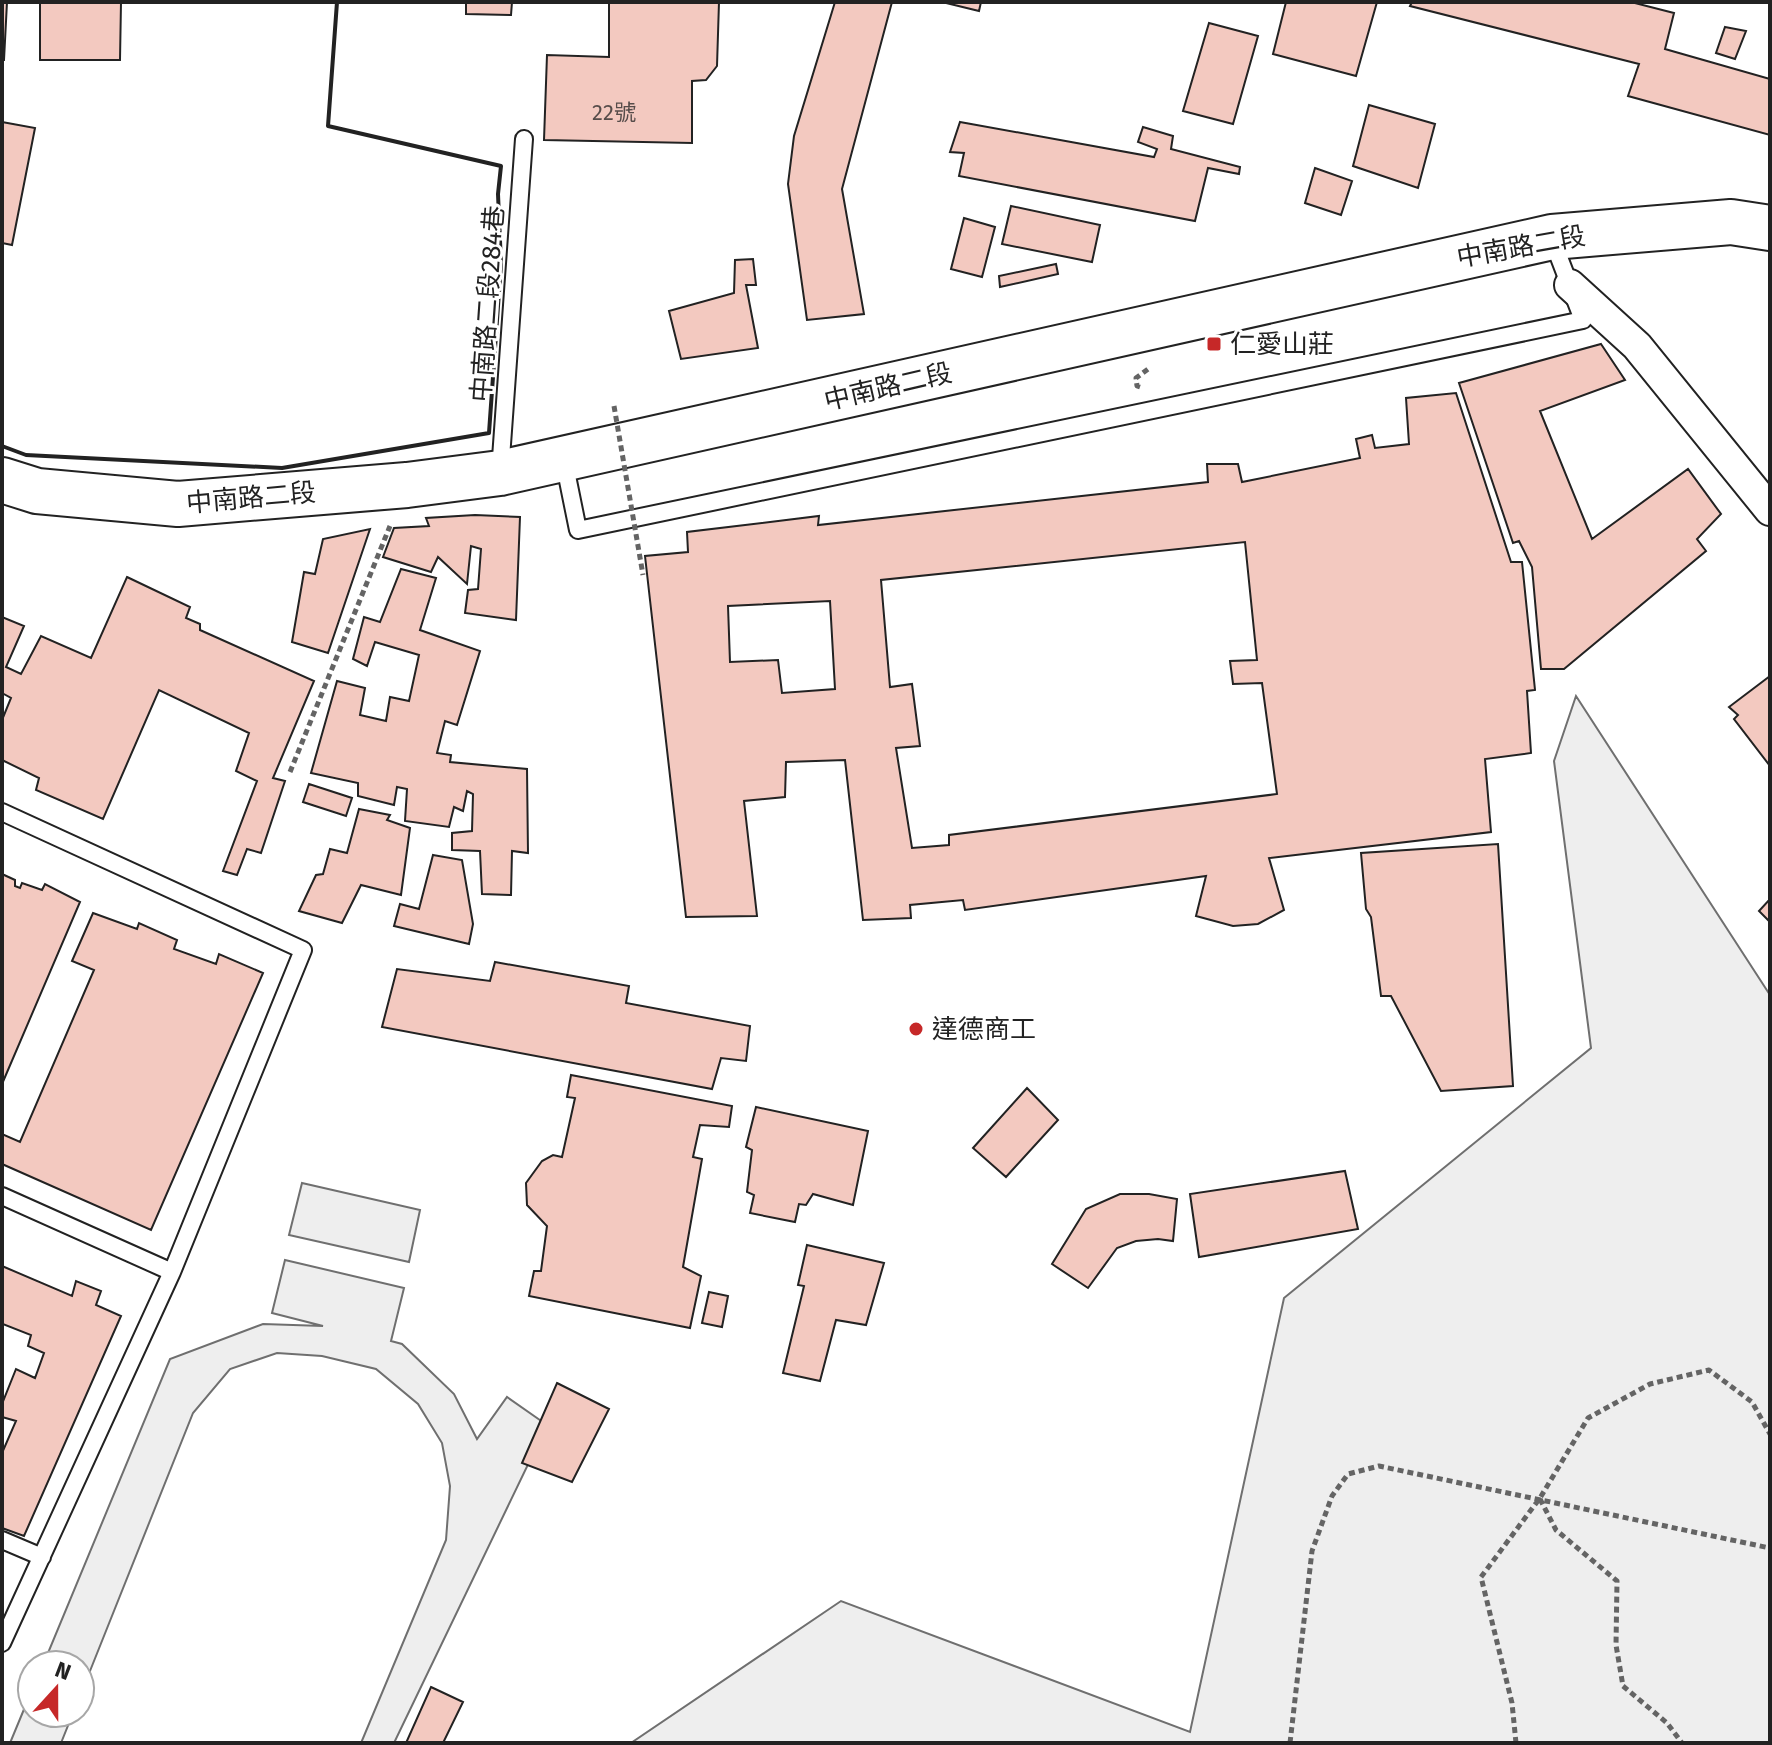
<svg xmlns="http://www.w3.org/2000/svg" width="1772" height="1745" viewBox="0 0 1772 1745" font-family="'Fira Sans','Noto Sans TC',sans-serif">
<rect width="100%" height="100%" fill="#fff"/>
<path fill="#eee" stroke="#6f6f6f" stroke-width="2" d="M1576,696l194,299v748h-1139l210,-142 349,131 94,-434 307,-250 -37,-287z
M302,1183l118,27 -11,52 -120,-27z
M285,1260l119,28 -13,53 11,3 52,50 23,45 30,-42 40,28 -153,318h-33l85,-203 4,-54 -8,-43 -24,-39 -42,-35 -54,-13 -45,-3 -47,16 -37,44 -113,283v-31h-37l127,-306 93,-35 60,2 -51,-13z
M32,1690v23h41l-12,30h-51z"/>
<path fill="#f3c9c0" stroke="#222" stroke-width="2" fill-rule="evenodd" d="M2,2h5l-3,58h-2z
M40,2h81l-1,58h-80z
M466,2h46l-1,13 -45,-1z
M609,2h110l-2,64 -11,14 -14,1v62l-148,-3 3,-85 62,2z
M835,2h57l-50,187 22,125 -57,6 -19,-136 6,-48z
M942,2h39l-2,9z
M1286,2h91l-21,74 -83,-22z
M1412,2h219l43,11 -9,36 105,30v56l-142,-39 11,-32 -229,-58z
M1209,23l49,13 -25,88 -50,-13z
M1725,27l21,4 -11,28 -19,-6z
M1369,105l66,19 -17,64 -65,-22z
M2,122l33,6 -23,117 -10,-2z
M960,122l194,35 3,-8 -19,-7 5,-15 30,9 -2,13 69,18 -1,7 -31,-6 -13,53 -236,-45 5,-23 -14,-1z
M1315,168l37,13 -11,34 -36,-12z
M1011,206l89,19 -8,37 -90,-18z
M964,218l31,9 -13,50 -31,-8z
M753,259l3,26h-10l12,63 -77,11 -12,-48 65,-18 1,-33z
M1056,264l2,10 -58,13 -1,-11z
M1601,344l24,36 -85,31 52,128 96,-70 33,45 -24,25 9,12 -142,118h-23l-9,-102 -13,-26 -6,2 -54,-160z
M1456,393l55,169h11l13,128 -8,1 4,62 -46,6 6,73 -222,26 15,52 -26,14 -25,2 -37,-10 10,-40 -241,34 -2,-10 -53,5 1,13 -48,2 -18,-160 -59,2 -1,35 -41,4 13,115 -71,1 -41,-361 43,-4 -1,-20 132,-16 -1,9 390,-43 -1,-18h31l4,18 118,-24 -4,-19 16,-4 3,13 34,-4 -3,-46zM1245,542l12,118 -27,1 3,23 29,-1 15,111 -328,41v10l-37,3 -16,-100 24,-2 -8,-62 -22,3 -9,-107zM830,601l5,88 -53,4 -4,-33 -48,2 -2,-56z
M475,515l45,2 -4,103 -51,-7 3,-23 10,-1 3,-40 -10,-3 -4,38 -29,-27 -7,15 -48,-15 11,-29 35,-2 -3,-8z
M370,529l-42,124 -36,-11 12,-70 11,2 8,-35z
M401,569l35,9 -16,52 60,21 -23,74 -12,-4 -8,32 14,2 -1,7 77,7 1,84 -16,-2 -1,44 -29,-1 -2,-43 -28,-1v-17l20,-2 1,-37 -6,-3 -4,20 -9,-4 -5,20 -44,-6 2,-32 -10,-2 -3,18 -36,-9v-13l-47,-10 26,-92 28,7 -5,27 26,6 4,-24 19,4 10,-46 -44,-13 -8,24 -14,-7 11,-42 16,5z
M127,577l63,30 -4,11 14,6v6l114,51 -41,97 12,3 -24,72 -14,-4 -10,26 -14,-4 34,-90 -21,-10 13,-38 -90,-43 -56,129 -67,-29 3,-12 -37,-18v-40l9,-22 -9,-5v-76l22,9 -18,41 15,7 20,-38 50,22z
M1770,676v90l-36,-47 4,-4 -9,-8z
M309,784l43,14 -6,18 -43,-14z
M359,809l31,6 -3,5 23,8 -9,67 -40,-10 -19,38 -43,-12 17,-36 7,-1 7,-25 17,4z
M1498,844l15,242 -72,5 -50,-95h-10l-10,-79 -5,-8 -5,-56z
M433,855l29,5 11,64 -4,20 -75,-18 6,-22 19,5z
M2,874l13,6v6l5,2 2,-5 20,7 3,-6 35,18 -78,182z
M1770,899v23l-11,-11z
M93,913l44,16 2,-6 38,17 -3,9 42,15 3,-10 44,19 -112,257 -149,-66v-30l18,8 74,-172 -22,-9z
M495,962l134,24 -3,17 124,23 -4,35 -25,-3 -9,31 -330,-62 15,-58 93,12z
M571,1075l161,31 -3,21 -29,-2 -7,32 9,2 -19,108 18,9 -11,52 -161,-32 5,-25h7l6,-45 -20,-21 -1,-22 16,-22 11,-6 9,2 13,-59 -8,-1z
M1027,1088l31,32 -52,57 -33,-29z
M756,1107l112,24 -15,74 -40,-11 -7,11 -7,-1 -4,18 -45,-9 4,-18 -7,-3 5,-42 -6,-3z
M1345,1171l13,58 -159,28 -9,-63z
M1120,1194h29l28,5 -4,42 -15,-2 -22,2 -19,7 -29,40 -36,-24 34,-55z
M807,1245l77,18 -18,62 -30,-5 -16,61 -37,-8 21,-87 -6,-1z
M2,1266l70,30 4,-15 25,10 -5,14 25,11 -97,220 -22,-8v-75l14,-32 -14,-4v-13l14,-35 19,9 9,-25 -16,-7 3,-11 -28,-11 -1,3z
M709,1292l19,4 -6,31 -20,-4z
M557,1383l52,26 -37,73 -50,-19z
M431,1687l32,15 -20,41h-37z"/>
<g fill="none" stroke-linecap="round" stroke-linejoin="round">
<g stroke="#222" stroke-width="20">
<path id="service" d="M564,461l14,69 1005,-210 -31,-81
M500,472l24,-333
M2,812l301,138 -131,322 -170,371
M2,1196l170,76
M2,1540l40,17"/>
</g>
<g stroke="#222" stroke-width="34">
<path id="minor" d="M1570,285l67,61 133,164"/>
</g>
<g stroke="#222" stroke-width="48">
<path id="secondary" d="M2,480l35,11 141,13 229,-19 93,-12 1052,-236 179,-15 39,6"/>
</g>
<path stroke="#646464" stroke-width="5" stroke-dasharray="6 4" stroke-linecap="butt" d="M1140,387l-3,-1 -1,-8 12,-9
M290,772l100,-246
M1540,1499l16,31 61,51 -1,64 7,41 44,37 15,20
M1290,1743l22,-192 20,-55 16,-22 31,-8 391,82
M1516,1743l-4,-40 -31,-126 59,-79 48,-80 62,-34 59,-14 43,32 18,32"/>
<use href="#service" stroke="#fff" stroke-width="16"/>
<use href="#minor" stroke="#fff" stroke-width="30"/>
<use href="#secondary" stroke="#fff" stroke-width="44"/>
<path stroke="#646464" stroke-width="5" stroke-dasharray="6 4" stroke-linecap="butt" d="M614,406l29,169"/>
<path stroke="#222" stroke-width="4" d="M2,446l24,9 256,13 207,-35 12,-169 -3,-70 3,-28 -173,-40 9,-124"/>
</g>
<g fill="#c62828" stroke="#fff" stroke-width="3">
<rect x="1206" y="336" width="16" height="16" rx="4"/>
<circle cx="916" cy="1029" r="8"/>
</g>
<g text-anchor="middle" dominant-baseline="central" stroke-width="6" stroke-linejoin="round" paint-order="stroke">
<g font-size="22" fill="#564c4a">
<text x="614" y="112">22號</text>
</g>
<g font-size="26" fill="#222" stroke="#fff">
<text transform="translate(1521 247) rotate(-10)">中南路二段</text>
<text transform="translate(488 304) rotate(-86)">中南路二段284巷</text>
<text transform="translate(888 387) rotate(-13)">中南路二段</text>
<text transform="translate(251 498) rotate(-5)">中南路二段</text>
</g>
<g font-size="26" fill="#222" stroke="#fff" text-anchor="start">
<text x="1230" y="344">仁愛山莊</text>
<text x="932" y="1029">達德商工</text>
</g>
</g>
<rect width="1772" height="1745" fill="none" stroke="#222222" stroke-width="8"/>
<g transform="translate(56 1689) rotate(21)"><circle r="38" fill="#ffffff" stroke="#a7a7a7" stroke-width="2"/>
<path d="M0-6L14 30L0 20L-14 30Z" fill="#c62828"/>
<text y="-12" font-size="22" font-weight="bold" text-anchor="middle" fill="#222222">N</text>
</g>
</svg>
